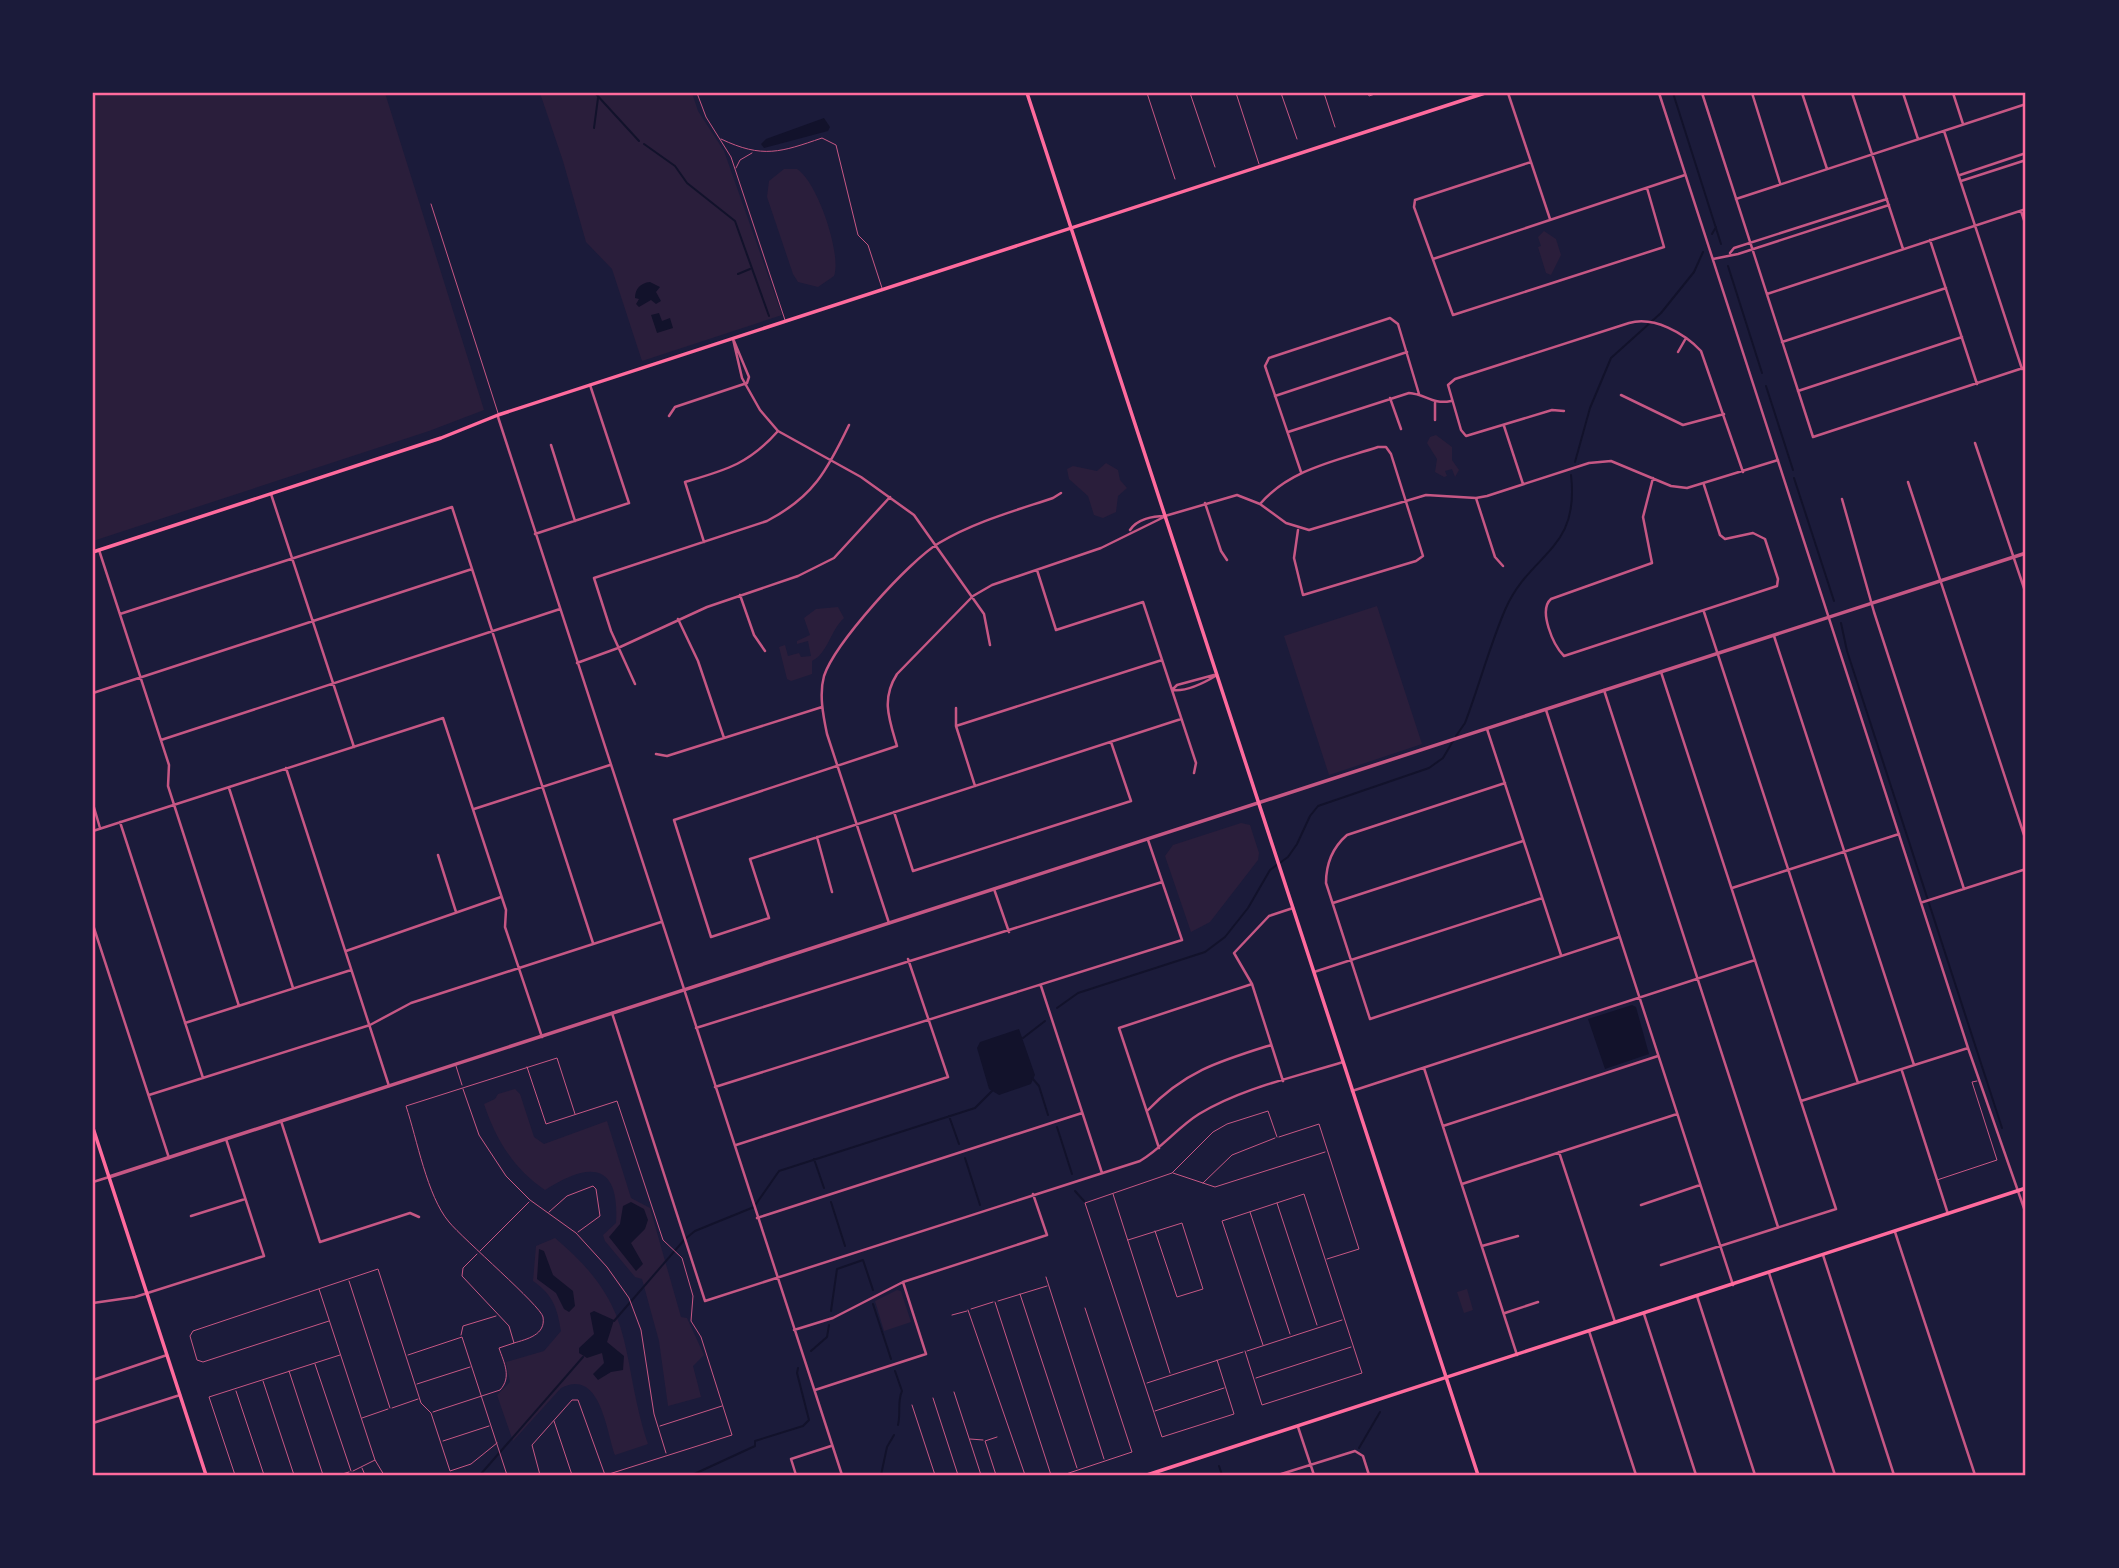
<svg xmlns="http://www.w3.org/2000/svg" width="2119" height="1568" viewBox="0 0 2119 1568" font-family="'Roboto Serif',serif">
<rect width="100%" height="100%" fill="#1b1b3a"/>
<path fill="#2a1e3b" d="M93,93h292l99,317 -55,21 -336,110z
M540,93h152l6,18 26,40 58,164 -140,46 -30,-92 -26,-27 -23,-81z
M784,169h13c20,12 45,85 37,107l-16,11 -20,-5 -5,-8 -26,-77 2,-16z
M1544,231l12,8 5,16 -10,20 -5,-2 -8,-26 3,-1 -3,-9z
M1436,435l16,12v13l7,10 -4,7 -3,-8 -7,2 2,5 -3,1 -9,-5 2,-13 -10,-16 3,-6z
M1106,463l12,7 2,10 7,8 -9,8 -2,16 -13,6 -9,-3 -6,-19 -19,-17 -2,-10 6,-3 24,5z
M1377,606l45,138 -93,31 -45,-139z
M838,607l6,11c-14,13 -16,35 -32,43v13l-21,7 -4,-2 -8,-32 6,-2 3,11 11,-3 2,4 10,-1 -3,-15 -11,3v-3l13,-6 -6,-17 12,-9z
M1241,823l9,2 9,28 -1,7 -48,62 -19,10 -26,-76 8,-11z
M515,1089l5,5 14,43 10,7 63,-23 24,77 19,10 31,109 6,1 17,37 -11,11 8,31 -33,9 -9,-65 -17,-62 -7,-2 -30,-36 -2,-6 13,-12c4,-62 -28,-61 -71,-33 -31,-21 -49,-50 -61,-86l11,-5 3,-5z
M555,1238c85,71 63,113 93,206l-33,11c-9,-26 -15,-87 -54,-67l-48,53 -16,-46 13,-13 -4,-20 38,-11 17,-20c-4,-24 -8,-36 -28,-50l3,-35z
M1467,1289l6,21 -9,3 -7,-21z
M897,1290l4,1 10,31 -27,9 -9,-30z"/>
<path fill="#12122b" d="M824,118l6,9 -2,4 -64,17 -3,-4 5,-5z
M650,282l10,5 -4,5 5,9 -5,3 -5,-4 -12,7 -3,-3 3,-5 -4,-1c0,-9 5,-15 15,-16z
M659,313l3,8 8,-3 3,10 -16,5 -6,-18z
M1632,1005l4,2 13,47 -44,15 -17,-50z
M1019,1029l16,46 -4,9 -32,11 -10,-6 -12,-41 3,-6z
M631,1202l13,7 4,11 -3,9 -14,14 12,21 -7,7 -27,-34 11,-13 3,-18z
M539,1249l5,2 9,24 20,16 2,15 -6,6 -5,-3 -8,-16 -19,-14z
M594,1311l20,9 -7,22 17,14 -1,14 -12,2 -13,8 -5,-6 11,-11 -2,-10 -15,5 -8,-5v-5l15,-14 -4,-21z"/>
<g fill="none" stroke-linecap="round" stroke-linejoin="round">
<path stroke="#12122b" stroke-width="2" d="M595,93l44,48
M1673,93l48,151
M594,128l4,-30
M644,144l31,22 12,17 48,38 34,95
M1712,234l4,-7
M1728,266l34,107
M738,274l12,-5
M1766,386l27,84
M1575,462l15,-54 21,-50 50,-45 33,-41 9,-20
M1794,478l40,123
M1841,623l6,28 155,477
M1456,736l9,-13c14,-37 25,-78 40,-113 25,-58 75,-58 66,-135
M1057,1008l21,-15 127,-41 20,-15 23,-29 22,-38 18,-13 9,-13 13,-28 8,-10 111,-38 14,-10 10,-17
M1023,1038l22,-17
M1032,1078l7,8 9,29
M949,1116l10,28
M1057,1127l15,47
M965,1158l15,47
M814,1159l10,29
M1075,1191l9,10
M831,1202l14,44
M873,1304l18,55
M831,1311l6,-42 26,-9 10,30
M614,1321l71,-82 10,-8 59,-24 25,-36 196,-63 17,-17
M811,1351l16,-14 2,-12
M895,1371l7,20c-5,11 -1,22 -4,34
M1359,1448l21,-36
M1219,1466l3,9
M480,1475l103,-118
M692,1475l63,-29v-5l48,-15 6,-6 -12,-47 1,-5
M881,1475l6,-28 7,-12"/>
<path stroke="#c65784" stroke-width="1" d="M697,93l9,24 25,40 54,163
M1147,93l28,86
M1190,93l25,74
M1236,93l23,71
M1281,93l16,46
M1324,93l11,34
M1368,93l1,3 9,-3
M721,139c42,20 60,13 101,-1l14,7 22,90 10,10 14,43
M736,168l4,-8 12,-7
M431,204l67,209
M456,1066l6,19
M527,1067l19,57 71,-23 46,139 19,18 11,38 -2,25 10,16 31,98 -126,40
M463,1089l16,46 27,41 24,24 46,33 31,34 22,31 12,32 13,84 12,39
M1279,1137l40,-13 40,125 -32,10
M1173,1173l42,14 110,-35
M1937,1180l60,-20 -25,-78 5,-1
M1203,1183l29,-28 43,-17
M1113,1194l57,179
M1277,1203l40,122
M549,1212l18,-16 26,-10 3,3 4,27 -22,16
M1250,1212l40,122
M1128,1240l54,-17 21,66 -26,8 -22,-66
M480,1251l49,-49
M1046,1277l58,182
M349,1281l41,127
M319,1289l56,171
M1020,1294l57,174
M998,1301l49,-15
M995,1302l56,173
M971,1309l22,-7
M968,1310l57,165
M952,1315l15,-4
M329,1321l-126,41 -6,-2 -7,-24 3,-5 185,-62 43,134 10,10 19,58 21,-7 26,-21
M461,1335l2,-9 33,-10
M514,1343c13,-4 32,-8 29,-26 -2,-11 -80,-78 -94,-95 -22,-26 -32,-83 -43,-116l151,-48 18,56
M1245,1351l17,54 100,-32 -58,-179 -82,27 41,124
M1247,1351l95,-31
M408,1355l54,-18 45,138
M1217,1360l17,54 -72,23 -77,-234 87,-30 41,-41 14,-8 41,-13 9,26
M315,1364l36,107
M289,1371l34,104
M1256,1378l95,-31
M263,1381l31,94
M1147,1383l96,-31
M417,1384l53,-17
M236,1391l28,84
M954,1392l27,83
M933,1398l25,77
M912,1405l23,70
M392,1408l26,-9
M1155,1411l69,-23
M433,1412l67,-22c12,-13 4,-27 -1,-42l15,-5 -5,-17 -47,-50 1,-8 14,-14
M362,1418l26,-9
M554,1421l18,54
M660,1426l62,-20
M970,1439l13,1
M443,1441l46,-15
M362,1468l3,7
M353,1471l22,-11 9,15
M235,1475l-26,-78 131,-42
M339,1475l10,-3
M540,1475l-8,-30 40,-45h6l27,75
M996,1475l-11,-34 12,-4
M1063,1475l69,-23 -47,-144"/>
<path stroke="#c65784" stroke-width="2.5" d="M1508,93l42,126
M1659,93l309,955 58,166
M1702,93l111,344 213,-70
M1752,93l28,90
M1802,93l25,76
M1852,93l51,156
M1903,93l15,46
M1953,93l10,31
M1944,131l78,238
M1531,162l-116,38 -1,7 39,108 211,-68 -17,-59
M1960,175l66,-22
M1961,181l65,-21
M1736,199l290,-95
M2021,211l5,15
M1930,240l47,144
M1730,253l4,-5 153,-49
M1433,259l252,-84
M1713,259l25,-5 151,-49
M1767,294l259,-85
M733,339l9,39 18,32 18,21 83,46 53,38 70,99 6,31
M734,341l15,36 -2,6
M1782,342l164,-54
M1678,352l8,-14
M1798,391l164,-54
M1621,395l62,30 41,-11
M1275,396l132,-44
M1390,398l11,31
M1435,403v17
M1564,411l-12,-1 -86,26 -5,-6 -13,-45 7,-6 174,-56c25,-7 55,10 72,28l42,121
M669,416l6,-9 72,-24
M498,417l344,1058
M1504,426l19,58
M1288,432l121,-39c17,1 23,12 42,8
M1975,443l51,151
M551,445l24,76
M1301,472l-36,-106 4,-8 121,-40 8,6 21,70
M1653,478l-10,39 9,46 -101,36c-13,11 2,46 13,57l213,-70 1,-7 -13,-40 -12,-6 -28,6 -5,-4 -16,-50
M1908,482l118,359
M271,494l83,253
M1476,498l19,59 8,9
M1842,499l32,113 90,277
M1205,503l16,48 6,9
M1260,504c30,-35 76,-43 118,-57h8l5,7 32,102 -7,5 -113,34 -9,-37 4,-28
M1164,517l-63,31 -109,37 -19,11 -76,78c-16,25 -8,45 0,72l-223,74 37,117 58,-19 -19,-59 431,-140
M1130,530c7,-11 23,-14 35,-14l72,-21 23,9 26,19 23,7 117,-35 50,3 11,-2 102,-33 22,-2 60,25 16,2 91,-28
M535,534l94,-31 -39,-118
M704,542l-19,-60c41,-12 64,-18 93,-51
M99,550l70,215 -1,21 71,220
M1037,570l19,60 87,-28 53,161 -2,10
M740,595l14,40 11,16
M1704,612l154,471
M120,614l332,-107 141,436
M678,619l20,42 26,77
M1774,636l140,429
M577,663l41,-15 89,-41 91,-31 36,-18 56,-61
M635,684l-24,-53 -17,-53 173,-57c46,-24 60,-50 82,-96
M1172,690c15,2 32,-7 45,-15
M1172,690l5,-5 37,-10
M1604,690l174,537
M93,693l379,-124
M956,708v18l19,60
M1546,710l187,575
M956,726l206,-66
M1487,729l74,226
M161,740l399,-131
M656,754l11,2 155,-49
M286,768l103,318
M1505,783l-158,52c-15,13 -21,28 -21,48l44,136 249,-82
M229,788l64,200
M93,804l7,24
M474,809l136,-44
M894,812l19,59 218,-70 -20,-59
M120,822l83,256
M93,831l350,-113 63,192 -1,17 37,110
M817,837l15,55
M438,855l18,57
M1732,888l167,-54
M994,889l15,43
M1923,902l103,-33
M1333,903l190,-62
M889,923l-62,-189c-4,-19 -8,-40 -3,-58 11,-33 85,-115 115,-133 35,-21 75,-32 114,-45l8,-5
M93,925l76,233
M346,951l155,-54
M1314,972l228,-74
M1041,986l61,187
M612,1013l93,288 435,-140c22,-13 38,-34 59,-47 43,-26 96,-37 144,-52
M185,1023l166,-53
M696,1028l466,-146
M1424,1068l93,287
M1902,1071l46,143
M1283,1081l-31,-97 -18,-31 35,-37 24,-8
M715,1087l467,-147 -34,-100
M1352,1091l403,-131
M149,1095l221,-70 41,-22 250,-81
M1801,1101l167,-53
M1147,1111c38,-40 73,-50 124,-66
M281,1121l39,121 90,-29 9,4
M1443,1126l215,-70
M736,1145l212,-68 -40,-118
M1159,1148l-40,-120 133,-44
M1559,1152l56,170
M93,1182l16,-5
M1462,1184l215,-70
M1641,1205l59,-20
M191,1216l54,-17
M757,1218l325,-105
M1895,1232l80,243
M1482,1246l36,-10
M1823,1255l71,220
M1661,1265l175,-56 -175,-537
M1769,1273l66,202
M1697,1296l58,179
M93,1303l42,-6 129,-41 -38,-117
M1505,1313l33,-11
M1644,1314l52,161
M794,1330l39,-12 70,-36 144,-47 -14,-41
M1589,1331l47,144
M93,1380l74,-25
M815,1390l111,-36 -23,-72
M93,1423l87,-28
M1298,1427l16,48
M796,1475l-5,-16 40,-13
M1278,1475l77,-24 8,5 6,19"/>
<path stroke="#c65784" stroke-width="3.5" d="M109,1177l1917,-624"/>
<path stroke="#ff6b9d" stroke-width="3.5" d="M93,552l348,-114 57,-23 987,-322
M93,1128l113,347
M1147,1475l879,-287"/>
<path stroke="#ff6b9d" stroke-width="3.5" d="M1027,93l451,1382"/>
</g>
<rect width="2119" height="1568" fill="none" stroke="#1b1b3a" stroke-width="189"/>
<rect x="94" y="94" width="1930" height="1380" fill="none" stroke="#ff6b9d" stroke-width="2.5"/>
</svg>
